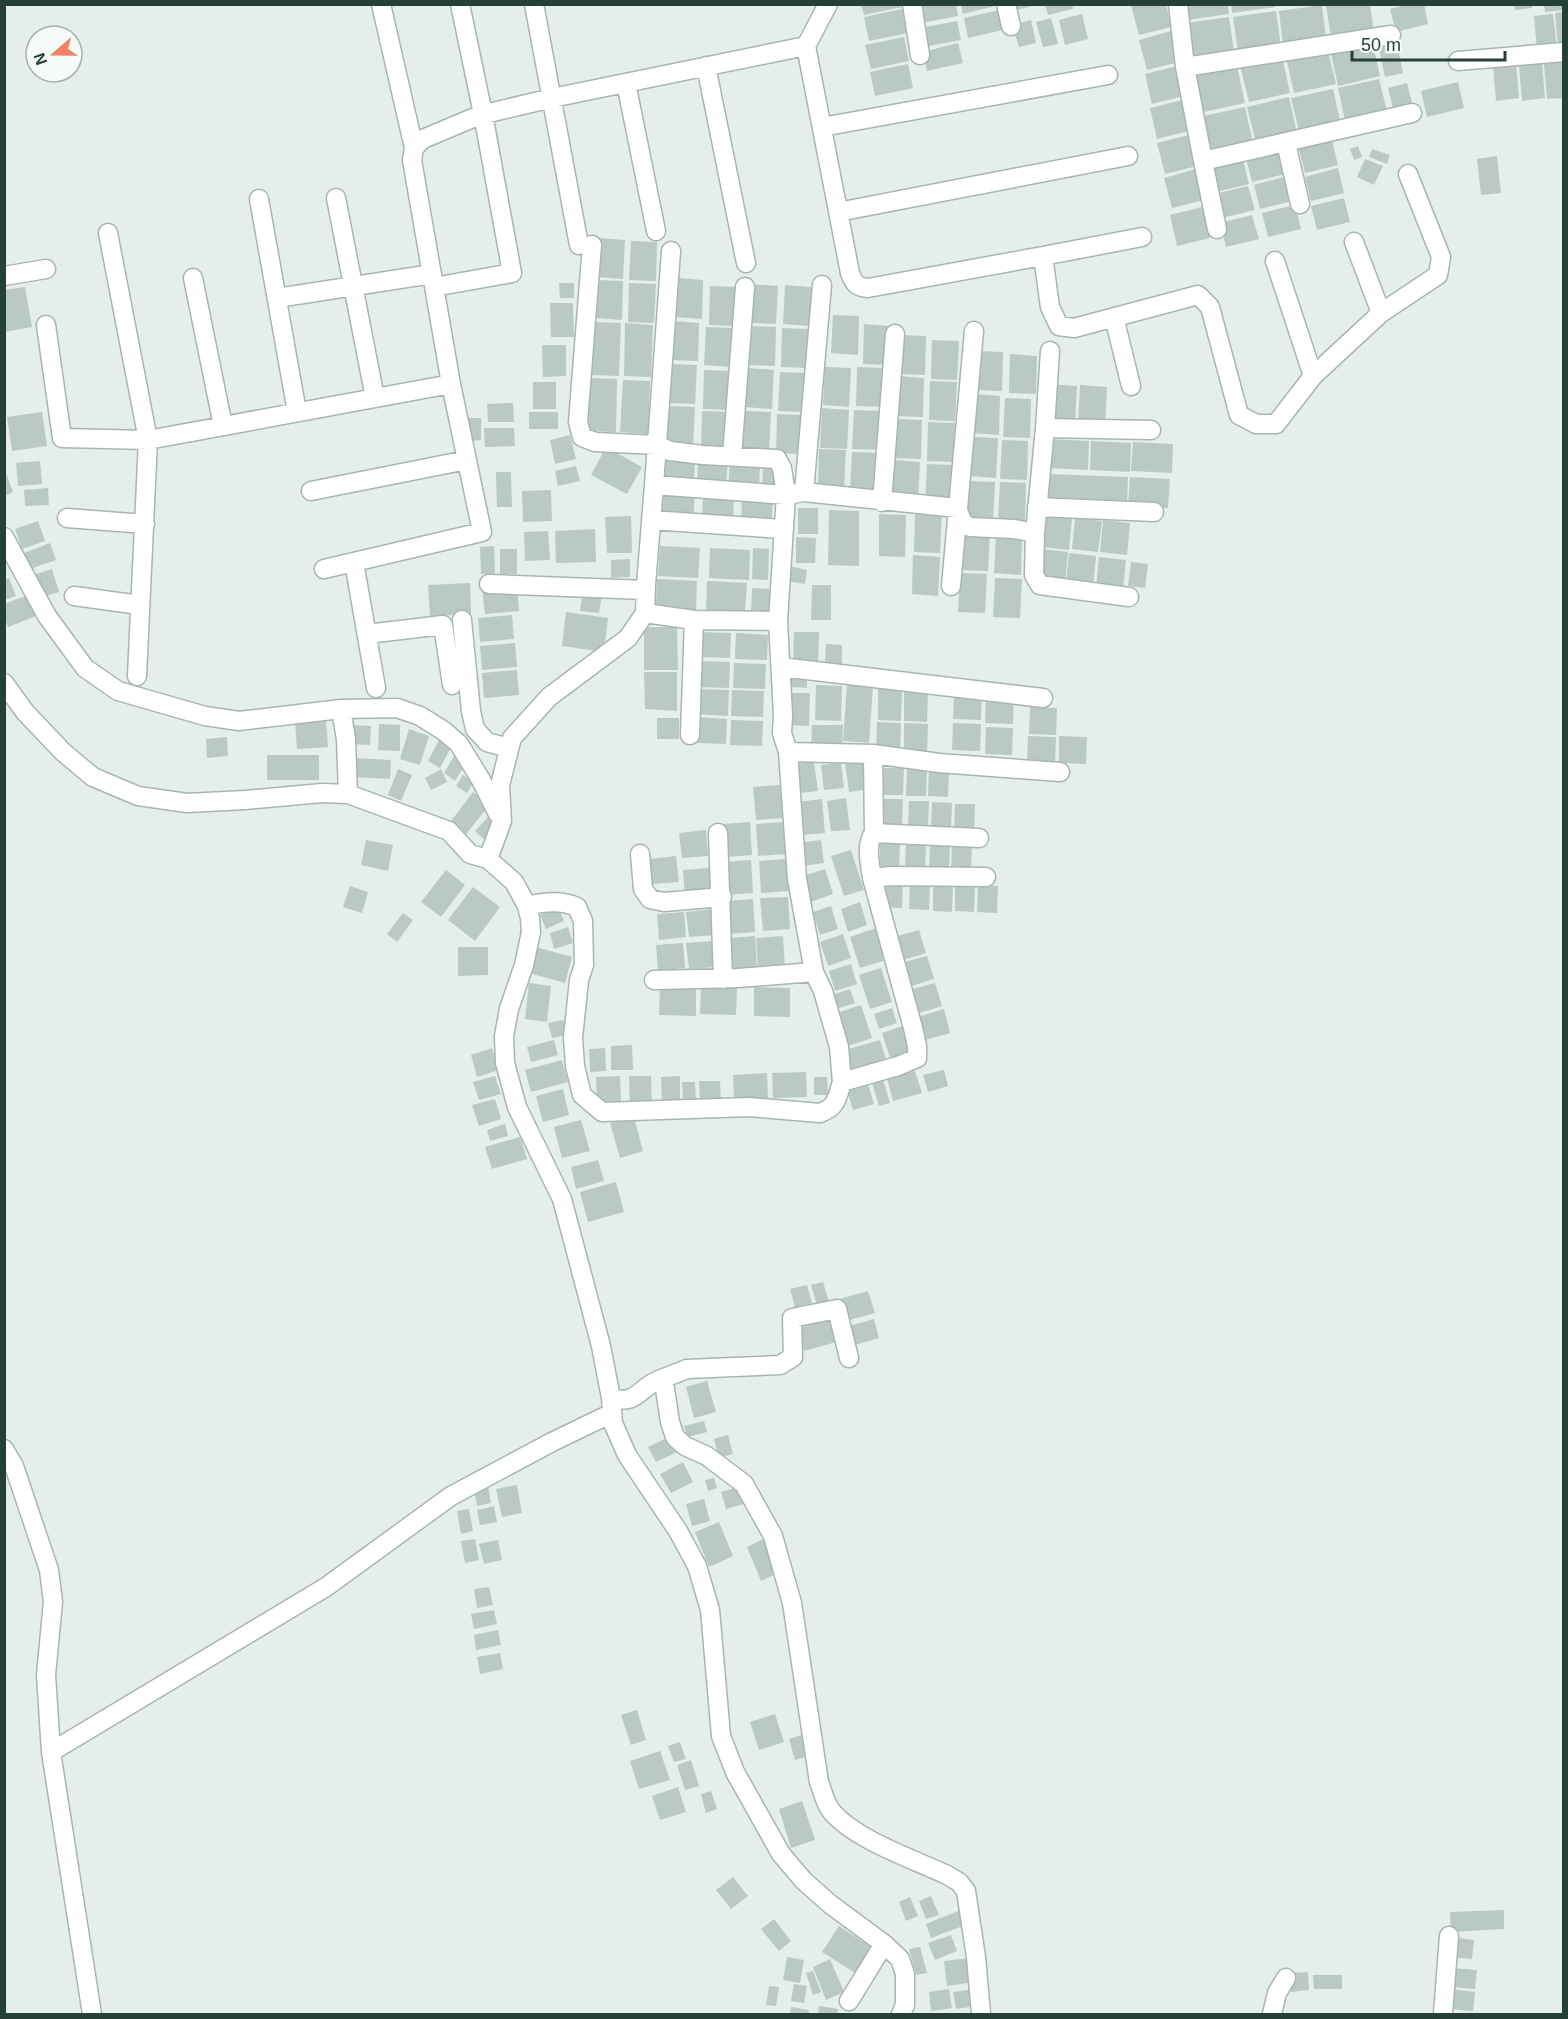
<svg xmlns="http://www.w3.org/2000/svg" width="1568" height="2019" viewBox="0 0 1568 2019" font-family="Arial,sans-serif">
<rect width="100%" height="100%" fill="#e5eeea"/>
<path fill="#bac9c3" d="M861,4h41v3l-38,8z
M918,4h38l2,12 -37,7z
M961,4h38v1l-36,9z
M1045,4h27l1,5 -25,6z
M1166,4l5,23 -32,8 -8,-30z
M1184,4h44l1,10 -42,6z
M1231,4h44v3l-43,6z
M1410,4h14l4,20 -32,8 -6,-23z
M1514,4h18v4l-17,2z
M1544,4h20v6l-19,2z
M1011,5h25l-23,6z
M1322,5l4,34 -43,6 -4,-34z
M1326,5h44l4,27 -43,6z
M902,9l6,24 -39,8 -5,-24z
M999,10l4,20 -35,8 -4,-20z
M1276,11l5,35 -43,6 -5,-35z
M1564,12v35h-6l-3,-34z
M1082,14l6,25 -23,6 -6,-25z
M1553,14l4,35 -20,1 -3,-34z
M1229,17l5,34 -43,6 -4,-34z
M1051,18l7,26 -15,3 -7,-25z
M1031,20l5,23 -17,4 -7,-22z
M957,21l4,19 -38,7 -3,-19z
M1171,31l8,31 -32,8 -8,-30z
M904,37l5,24 -38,8 -6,-24z
M1372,40l8,36 -42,10 -8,-37z
M1396,40l7,33 -18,4 -7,-33z
M958,43l5,20 -36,8 -4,-19z
M1327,47l9,37 -42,9 -8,-36z
M1282,56l8,37 -41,9 -9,-36z
M1564,62v36l-17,1 -3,-35z
M1516,63l3,35 -23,3 -3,-36z
M1542,63l3,35 -23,3 -3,-36z
M908,64l5,24 -38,8 -5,-24z
M1177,66l7,30 -32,8 -7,-30z
M1237,66l8,37 -41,9 -9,-36z
M1379,79l9,36 -42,10 -8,-37z
M1458,82l6,26 -37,9 -6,-26z
M1407,83l6,24 -19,5 -6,-24z
M1333,89l8,36 -41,10 -9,-37z
M1289,97l8,36 -41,10 -9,-36z
M1182,100l7,31 -32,8 -7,-31z
M1245,107l8,36 -41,10 -9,-37z
M1189,135l8,31 -32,8 -8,-31z
M1332,141l6,24 -33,8 -6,-24z
M1358,146l4,11 -8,3 -4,-11z
M1372,149l18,6 -3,9 -18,-7z
M1279,150l6,24 -33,8 -6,-24z
M1497,156l4,37 -20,2 -4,-36z
M1365,159l18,7 -9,19 -17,-8z
M1243,160l6,24 -33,8 -6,-24z
M1338,168l6,25 -33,8 -6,-24z
M1196,169l8,31 -32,8 -8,-30z
M1287,176l6,25 -33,8 -6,-24z
M1248,186l7,24 -33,8 -7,-24z
M1344,198l6,24 -33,8 -6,-24z
M1295,205l6,24 -33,8 -6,-24z
M1202,207l8,31 -33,8 -7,-31z
M1252,215l7,24 -33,8 -6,-24z
M598,238l27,2 -2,39 -26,-2z
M631,241l26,1 -1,39 -27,-1z
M677,278l26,2 -1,39 -27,-2z
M597,280l26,1 -1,39 -27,-2z
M559,283h15v15h-14z
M629,283l27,1 -2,39 -26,-1z
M751,284l27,2 -2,38 -26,-1z
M785,285l26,2 -1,39 -27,-2z
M710,286l27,1 -2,39 -26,-1z
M25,287l7,40 -28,5v-42z
M550,303h23l1,34h-23z
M833,315l26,1 -1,39 -27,-2z
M673,321l26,2 -1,38 -27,-1z
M593,322l28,1 -2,53 -28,-1z
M625,323l28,2 -2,52 -27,-1z
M864,324l27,2 -1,39 -27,-1z
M749,326l27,1 -1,39 -27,-1z
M706,327l26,1 -1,39 -27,-2z
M782,328l27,1 -2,39 -26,-1z
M900,335l26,1 -1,39 -27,-1z
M932,340l27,1 -2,39 -26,-1z
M542,345h24v31l-23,1z
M977,351l26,1 -1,39 -27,-1z
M1010,354l27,2 -1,38 -27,-1z
M670,364l27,1 -2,39 -27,-1z
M825,367l26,1 -2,39 -26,-2z
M857,367l27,1 -1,39 -27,-1z
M747,368l27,2 -2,39 -27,-2z
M704,370l27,1 -2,39 -26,-1z
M780,372l26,1 -1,39 -27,-1z
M898,376l26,2 -1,39 -27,-1z
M590,378l27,1 -1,53 -28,-1z
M623,380l27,1 -2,53 -28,-2z
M930,381l27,1 -2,39 -26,-1z
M533,382h23v27h-23z
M1050,384l27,2 -2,39 -26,-2z
M1080,385l27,2 -2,39 -27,-1z
M974,394l26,2 -1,39 -27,-2z
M1005,398l26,1 -1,39 -27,-1z
M513,403l1,19h-26l-1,-18z
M668,406l27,1 -2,39 -26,-2z
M822,408l27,2 -2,39 -27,-1z
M854,410l27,1 -2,39 -27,-1z
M702,411l27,1 -2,39 -26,-1z
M744,411l27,1 -2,39 -27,-1z
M42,412l5,34 -35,5 -5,-34z
M529,412h29v17h-29z
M777,414l27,1 -2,39 -26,-1z
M468,418h13v22l-12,1z
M896,419l26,1 -1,39 -27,-1z
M928,422l27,1 -2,39 -26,-1z
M484,428h30l1,18 -30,1z
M570,435l6,24 -21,5 -5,-24z
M971,437l27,1 -2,40 -27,-2z
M1049,439l40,2 -1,29 -40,-2z
M1002,440l26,1 -1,39 -27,-1z
M1091,441l40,2 -1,29 -40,-2z
M1133,442l40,2 -1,29 -41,-2z
M606,447l36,20 -15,27 -36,-19z
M819,449l27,1 -2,40 -26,-2z
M852,452l27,1 -2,39 -27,-1z
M665,455l30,2 -1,27 -30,-1z
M698,458l30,2 -2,27 -29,-1z
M893,460l27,2 -2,39 -26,-2z
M40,461l2,23 -24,2 -2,-23z
M730,461l30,1 -1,28 -31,-1z
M763,464l14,1 -1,26 -14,-1z
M927,464l26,1 -1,39 -27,-1z
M576,466l4,15 -22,5 -3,-15z
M5,470l8,22 -8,4z
M496,472h15l1,35h-15z
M1047,474l81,3 -1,29 -81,-3z
M1130,477l40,2 -2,29 -40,-2z
M968,481l27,1 -2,38 -27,-1z
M1000,482l26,1 -1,39 -27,-1z
M48,488l1,17 -24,1 -1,-16z
M664,488l31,1 -2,39 -31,-2z
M551,490l1,31 -29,1 -1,-31z
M703,491l31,1 -1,39 -31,-2z
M742,494l31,2 -2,38 -30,-1z
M798,508h20v26h-20z
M829,510l30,1v55l-31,-1z
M915,513l27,1 -2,39 -26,-1z
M879,514l27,1 -1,42 -26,-1z
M1045,515l27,3 -3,32 -27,-3z
M631,516l1,37h-25l-2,-36z
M1075,518l27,3 -4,31 -26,-3z
M1103,520l27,3 -3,32 -27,-3z
M38,521l7,20 -23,8 -7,-20z
M595,529l1,33 -40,1 -1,-32z
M548,531l2,29 -25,1 -1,-29z
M963,531l27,1 -2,39 -27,-1z
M996,535l26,1 -1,39 -27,-2z
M796,537l20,1 -1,25h-19z
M50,543l6,17 -26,9 -6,-16z
M494,546l1,28h-14l-1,-27z
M660,546l40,2 -2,30 -40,-2z
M710,548l40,2 -1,30 -40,-2z
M753,548l16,1 -1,31 -16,-1z
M500,549h17v25h-17z
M1041,549l27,3 -3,32 -27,-3z
M1069,553l27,3 -3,32 -27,-3z
M913,555l27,2 -2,39 -26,-2z
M1099,557l27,3 -3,31 -27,-3z
M630,559v18l-19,1v-18z
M1131,562l17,2 -3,24 -17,-2z
M790,566l17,4 -2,14 -18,-3z
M52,569l7,23 -16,5 -7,-23z
M960,573l27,1 -2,39 -27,-1z
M9,578l7,18 -12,4v-20z
M995,578l27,1 -2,39 -27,-1z
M657,579l40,2 -1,29 -40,-2z
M707,581l40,2 -2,29 -39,-2z
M470,583l1,31 -41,2 -2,-31z
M812,585h19v35h-20z
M517,586l2,25 -34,3 -3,-25z
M752,588l18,1 -1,25 -18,-1z
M583,592l19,3 -3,18 -19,-2z
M31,594l8,21 -31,12 -4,-11v-12z
M566,612l42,6 -4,34 -42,-6z
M512,615l2,24 -34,3 -2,-24z
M644,627h33l1,43h-34z
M699,632l32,1 -1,25 -32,-1z
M794,632h25l-1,34 -25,-1z
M736,633l32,2 -1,25 -32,-1z
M515,643l2,24 -35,3 -2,-24z
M826,644l16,1v21l-17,-1z
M698,661l32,1 -1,26 -32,-1z
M734,663l32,1 -1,25 -32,-1z
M517,670l2,25 -35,3 -2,-25z
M644,672h33v39l-32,-2z
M790,673l17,1v14l-18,-1z
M847,684l26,1 -4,58 -26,-2z
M816,685l26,1 -1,35 -26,-1z
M697,689l32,1 -1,26 -32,-2z
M878,689h24l-1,32 -23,-1z
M732,690l32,1 -1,26 -32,-1z
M904,690l24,1 -1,31 -23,-1z
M954,692l28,1 -1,27 -28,-1z
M790,693h20l-1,33 -20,-1z
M986,696l28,1 -1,27 -28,-1z
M1030,707l27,1 -1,27 -27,-1z
M695,717l32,2 -1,25 -32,-1z
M657,718h22v21h-22z
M326,719l2,28 -31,2 -2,-28z
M731,720l32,1 -1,25 -32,-1z
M877,722l24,1 -1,31 -24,-1z
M904,723l24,1 -1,32 -23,-1z
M953,723l28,1 -1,27 -28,-1z
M379,724l21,1v26l-22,-1z
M349,725l22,1 -1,19 -21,-1z
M812,725h31l-1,24 -31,-1z
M986,727l27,1 -1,27 -27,-1z
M409,729l20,7 -9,29 -20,-6z
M1028,736l28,1 -1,28 -28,-1z
M1059,736l28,1 -1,27 -27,-1z
M227,737l1,19 -21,2 -1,-19z
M439,740l12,7 -11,21 -12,-7z
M267,755h52v25h-52z
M454,756l12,7 -11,18 -11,-8z
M352,758l39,2 -1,19 -39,-2z
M866,760l4,29 -21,3 -4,-30z
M814,762l4,29 -19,2 -3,-29z
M841,763l3,25 -20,2 -3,-25z
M884,768h20l-1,27h-20z
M398,769l14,6 -11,26 -13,-6z
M441,769l6,13 -16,8 -6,-12z
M907,769l20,1 -1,26h-20z
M929,769l20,1 -1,27 -20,-1z
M463,775l11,7 -7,11 -11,-7z
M780,785l3,33 -27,2 -3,-33z
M473,792l16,13 -25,32 -16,-12z
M846,798l4,32 -19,1 -4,-30z
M822,799l3,34 -23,2 -4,-33z
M883,799h20l-1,27h-20z
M909,801h20l-1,27h-20z
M932,802l20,1 -1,27 -20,-1z
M955,804h20l-1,27h-20z
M489,816l9,9 -13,15 -10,-9z
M750,822l2,33 -27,2 -2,-33z
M783,822l3,32 -28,2 -2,-32z
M706,830l2,26 -26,2 -3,-25z
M366,840l27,5 -5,26 -27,-6z
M821,840l3,23 -23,3 -2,-23z
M906,843l20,1 -1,27 -20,-1z
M880,844h20l-1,27h-19z
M930,844l20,1 -1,27 -20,-1z
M952,845h20l-1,27h-20z
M851,850l13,40 -20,6 -13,-40z
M676,856l3,26 -27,2 -3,-25z
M786,859l3,32 -28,2 -2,-32z
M751,860l2,33 -27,2 -2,-33z
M710,868l2,25 -27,3 -2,-26z
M825,869l8,25 -25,9 -8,-26z
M446,870l19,15 -24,32 -20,-15z
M883,880h20l-1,28 -20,-1z
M910,882l20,1 -1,27 -20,-1z
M933,884l20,1 -1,27 -19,-1z
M955,884l20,1 -1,27 -19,-1z
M978,885l20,1 -1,27 -20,-1z
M350,886l18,6 -6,21 -19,-6z
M473,887l27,20 -25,34 -27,-21z
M788,897l2,32 -27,2 -3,-33z
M753,899l2,33 -27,2 -2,-33z
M860,902l7,23 -19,7 -7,-23z
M831,906l7,23 -18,6 -7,-23z
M558,907l6,14 -18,8 -6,-14z
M713,909l3,26 -27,2 -3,-25z
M684,912l2,25 -27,3 -2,-26z
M403,913l10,7 -16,22 -10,-8z
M568,927l5,16 -19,6 -4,-16z
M876,928l10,32 -26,8 -10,-31z
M919,930l7,23 -26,8 -6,-24z
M843,934l8,24 -23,8 -8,-24z
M755,936l2,33 -27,2 -2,-33z
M783,936l2,33 -27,2 -2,-33z
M713,941l3,26 -27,2 -3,-26z
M683,943l2,25 -27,3 -2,-26z
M458,947h30v28l-30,1z
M536,947l36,10 -7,26 -36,-10z
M927,956l7,23 -26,8 -7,-24z
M851,964l6,20 -22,7 -6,-20z
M881,968l11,34 -22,7 -11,-34z
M529,983l22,3 -4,36 -22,-3z
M935,983l7,23 -26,8 -7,-24z
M701,985l36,1 -1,29 -36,-1z
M660,986l36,1v29l-37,-1z
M754,987l36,1v29l-36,-1z
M850,989l5,14 -19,6 -4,-14z
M861,1005l11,33 -24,8 -11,-33z
M892,1008l5,15 -18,6 -5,-15z
M944,1009l6,24 -25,7 -7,-23z
M563,1020l4,15 -15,3 -4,-15z
M903,1026l9,25 -22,7 -8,-25z
M554,1040l4,15 -27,7 -4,-15z
M880,1040l7,22 -35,12 -7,-24z
M632,1045l1,25h-22v-24z
M492,1048l7,22 -22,7 -6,-22z
M605,1048l1,23 -16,1 -1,-23z
M562,1060l6,22 -37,10 -6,-22z
M944,1070l4,16 -20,6 -5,-17z
M915,1071l7,22 -29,8 -6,-22z
M806,1072l1,25 -34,1 -1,-25z
M767,1073l1,25 -34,1 -1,-24z
M495,1076l6,18 -22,6 -6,-18z
M620,1076l1,25 -24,1 -1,-25z
M629,1076h22l1,31 -22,1z
M680,1076v28l-18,1 -1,-28z
M814,1077h13l1,18h-14z
M883,1080l7,23 -11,3 -7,-23z
M699,1081h21l1,22 -21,1z
M682,1082h13l1,21h-13z
M868,1084l6,20 -21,6 -6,-20z
M563,1089l6,26 -26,7 -7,-26z
M495,1099l6,20 -22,7 -7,-21z
M634,1117l9,34 -23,7 -10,-35z
M581,1120l9,31 -28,7 -8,-31z
M505,1124l3,12 -18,5 -3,-11z
M520,1137l7,22 -35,10 -7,-22z
M598,1160l6,21 -28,8 -5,-22z
M616,1182l8,30 -36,10 -8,-30z
M823,1282l6,20 -12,3 -6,-20z
M807,1285l5,18 -17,4 -5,-18z
M868,1291l7,22 -29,8 -6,-22z
M829,1317l7,25 -32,9 -7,-26z
M874,1319l5,19 -24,7 -6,-19z
M707,1381l9,31 -22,6 -8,-31z
M704,1421l3,11 -20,5 -3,-11z
M728,1435l5,19 -14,4 -5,-19z
M669,1437l8,15 -21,10 -8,-15z
M683,1462l10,20 -22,11 -11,-19z
M714,1478l3,10 -9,3 -3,-11z
M488,1485l3,18 -14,3 -3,-18z
M517,1485l5,28 -20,4 -6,-28z
M738,1487l5,17 -17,5 -5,-17z
M704,1499l6,22 -18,5 -6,-22z
M494,1506l3,16 -17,3 -3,-15z
M469,1509l4,22 -12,3 -4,-23z
M719,1522l14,34 -24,11 -14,-35z
M475,1539l4,21 -14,3 -4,-22z
M763,1539l15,34 -17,8 -14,-34z
M498,1540l4,20 -18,4 -5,-20z
M489,1587l4,18 -16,3 -3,-19z
M494,1610l3,14 -23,5 -3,-15z
M498,1630l3,15 -25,5 -2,-15z
M500,1653l3,16 -23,5 -3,-17z
M637,1710l9,30 -15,5 -10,-30z
M775,1714l9,28 -25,8 -9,-28z
M804,1734l7,21 -16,5 -6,-21z
M680,1742l6,17 -12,3 -6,-16z
M660,1751l10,29 -31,9 -9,-28z
M691,1760l8,26 -14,4 -8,-25z
M678,1787l8,25 -26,8 -8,-24z
M711,1791l6,18 -11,4 -5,-19z
M802,1801l13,39 -24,8 -12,-39z
M733,1877l15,19 -17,13 -15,-19z
M931,1896l8,19 -13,4 -7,-18z
M910,1897l8,19 -12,5 -7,-19z
M963,1909l5,15 -37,14 -5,-14z
M1504,1910v19l-53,3 -1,-20z
M774,1919l17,22 -12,10 -18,-22z
M839,1926l35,23 -17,25 -35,-22z
M951,1935l6,16 -22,9 -7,-17z
M1450,1937l24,3 -2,19 -24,-2z
M920,1947l7,26 -11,2 -7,-26z
M787,1957l17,3 -4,23 -17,-3z
M970,1958l4,24 -27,4 -3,-25z
M830,1959l14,33 -18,8 -13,-33z
M1452,1968l25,2 -2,19 -24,-2z
M813,1971l8,21 -8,3 -7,-22z
M1308,1972l1,18 -18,2 -1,-19z
M1313,1975h29v14h-28z
M794,1984l13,2 -3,17 -13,-2z
M769,1986l10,1 -3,19 -10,-1z
M949,1989l3,19 -21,3 -2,-19z
M974,1989l3,17 -21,3 -3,-17z
M1451,1989l24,3 -2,19 -24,-2z
M819,2006l19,3 -1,5h-19z
M791,2007l18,3 -1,4h-18z"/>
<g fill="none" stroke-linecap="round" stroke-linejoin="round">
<g stroke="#a7b6b1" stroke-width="21">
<path id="minor" d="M381,4l33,144
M534,4l45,241
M828,4l-22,42 44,227c4,10 6,14 18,15l175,-32 7,51 9,19 15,2 124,-33 12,12 29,108 17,9h20l37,-48 68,-63 57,-38 3,-18 -33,-83
M912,4l8,51
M1006,4l5,22
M1178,4l7,63 18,94 209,-48
M1458,61l106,-9
M706,66l40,197
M1185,67l206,-32
M626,83l30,148
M822,127l286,-52
M1286,143l14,61
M1203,161l14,68
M336,198l39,200
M259,199l38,213
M838,212l290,-56
M108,233l40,207 -11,236
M1354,242l27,71
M592,245l-14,177 4,15 13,5 62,3 13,6 33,4 74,4 5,9 4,27 -8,126
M1043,256l99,-19
M1275,261l38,115
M4,276l42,-7
M193,278l30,148
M434,287l78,-14 -29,-159 -23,-110
M277,298l155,-24
M1114,317l17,69
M46,325l16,113 86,2 303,-56
M1045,428l106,2
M732,456l13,-169
M654,485l17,-234
M311,491l156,-31
M804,492l18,-207
M882,502l13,-168
M1037,507l117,5
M67,518l78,6
M651,520l131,9
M1035,533l-1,42 6,10 89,12
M4,537l43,79 38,52 33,23 87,25 34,5 102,-12 56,-1 23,8 24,15 15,13 22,36 17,34
M354,562l22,126
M324,569l158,-37 -31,-148 -39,-224 2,-12 9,-9 57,-24 72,-17 254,-52
M489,584l156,6
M951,586l23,-255
M74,596l66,9
M645,613l49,7 84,1 5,94 -1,18 6,19 9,127 17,93 9,19 16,56 3,35 56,-16 19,-8v-12l-4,-18 -41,-150
M462,620l9,91 4,18 12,13 22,6
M367,634l76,-9 9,60
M781,667l262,31
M4,683l21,29 38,40 30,25 45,19 49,7 58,-3 77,-7 26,1 101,37 21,23 18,5
M341,709l5,30 2,55
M690,735l4,-115
M788,752l85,2 66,9 121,9
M873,754l1,79c-9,11 -4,31 -2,45l19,-2 95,1
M718,833l5,146
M874,833l105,5
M640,854l3,35 7,10 14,3 58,-5
M527,906c16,-4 35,-6 50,1l6,14 1,44 -5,15 -6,58 2,28 7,29 20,17 147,-5 71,6c17,-6 17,-15 22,-31
M654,980l84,-2 76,-6
M659,1380l28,-11 93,-4 13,-8 -1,-39 45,-9 12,49
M611,1398c27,7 27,-10 48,-18l6,9 5,33 5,15 10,9 22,10 37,28 29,52 19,67 27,179c4,10 6,22 13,30 24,28 81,47 115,63l12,7 7,9 10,66 5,57
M4,1449l10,17 35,104 4,32 -7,73 5,77 41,262
M51,1752l275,-165 125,-91 101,-54 60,-29
M849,2001l35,-57
M901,2014l4,-9v-31l-5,-15 -16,-15 -54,-40 -26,-23 -23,-27 -46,-82 -14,-36 -11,-126 -13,-44 -19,-35 -51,-76 -14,-32 -2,-25 -10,-52 -39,-147 -45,-92 -12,-44 -1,-27 5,-27 15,-44 7,-33 -1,-14 -3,-12 -13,-24 -26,-23 14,-38 -2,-36 12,-47 37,-41 79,-59 17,-25 1,-28 8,-100 132,10 18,-3 153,16 6,15 7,4 44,2 21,4 10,-105 5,-77
M1272,2014l5,-21 9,-15
M1443,2014l6,-78"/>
</g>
<use href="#minor" stroke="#fff" stroke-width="18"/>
</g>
<rect width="1568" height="2019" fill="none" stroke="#244038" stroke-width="12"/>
<g transform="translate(54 54) rotate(250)"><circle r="28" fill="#f6faf8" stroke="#a2b0ab" stroke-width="1.5"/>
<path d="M0-4.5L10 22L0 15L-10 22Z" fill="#ef8361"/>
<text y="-9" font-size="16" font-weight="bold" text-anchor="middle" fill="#244038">N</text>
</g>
<path d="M1352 51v9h153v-9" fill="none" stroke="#244038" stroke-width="3"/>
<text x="1361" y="51" font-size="18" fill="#244038" stroke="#f6faf8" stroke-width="4.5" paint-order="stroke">50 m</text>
</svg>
